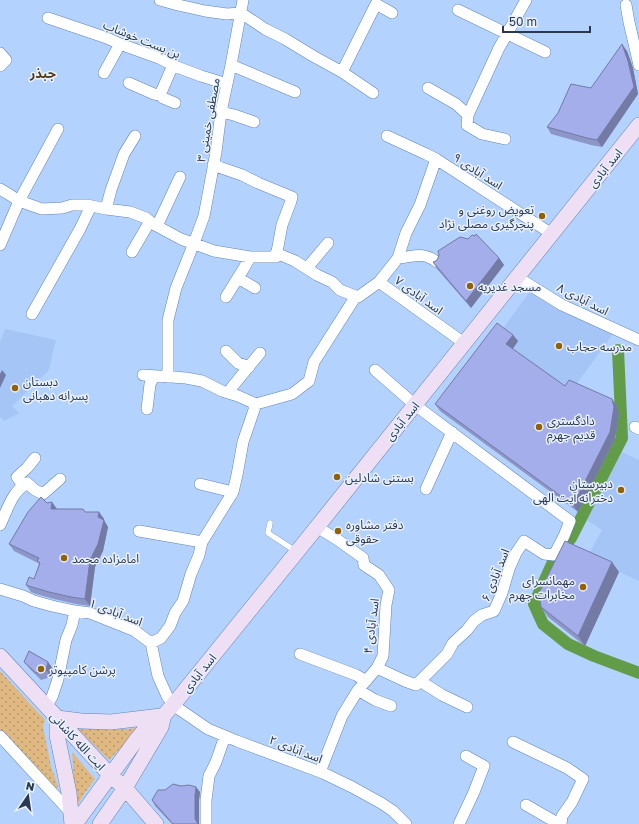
<svg xmlns="http://www.w3.org/2000/svg" width="639" height="824" viewBox="0 0 639 824" font-family="'Golos Text','Noto Sans Arabic',sans-serif">
<defs>
<pattern id="park-dots" width="8" height="8" patternUnits="userSpaceOnUse"><rect width="8" height="8" fill="#dfb981"/><path d="M2 2h.1M6 6h.1" fill="none" stroke="#b5976c" stroke-width="1.8" stroke-linecap="round"/></pattern>
</defs>
<rect width="100%" height="100%" fill="#b3d2fd"/>
<path fill="#a4c5f5" d="M531,290l82,44 -43,59 -59,-42 -9,-21z
M5,329l51,11 -4,15 -2,11 -2,5 -36,35 7,7 -15,8 -4,-4v-75z
M622,452l17,8v121l-52,-24 15,-27 -15,-10z"/>
<path fill="url(#park-dots)" d="M0,671l45,49 -2,7 5,24 3,16 7,19 -2,5 -56,-60z
M75,726l15,2 17,2 33,-2 -31,32z
M72,752l23,27 -11,15 -8,13z"/>
<g fill="none" stroke-linecap="round" stroke-linejoin="round">
<path stroke="#629c48" stroke-width="12" d="M618,350l4,88 -51,100 -18,24 -19,42 9,20 25,20 26,12 45,17"/>
<g stroke="#6185b7" stroke-width="6">
<path id="service" d="M270,523l-2,10 29,19"/>
</g>
<g stroke="#6185b7" stroke-width="12">
<path id="minor" d="M160,0l18,5 27,6 22,3 14,-1 24,16 20,10 28,17 29,16 34,-68 16,9
M626,5l3,17 10,43
M458,10l87,42
M48,18l59,20 13,6 39,14 18,9 24,9 26,8
M0,53l6,7 -6,6
M231,65l64,27
M342,72l31,21
M104,73l16,-29
M129,83l25,11 6,1 13,-30
M428,88l28,16 12,11
M160,95l3,3 12,5
M221,112l13,3 20,7
M387,136l39,18 10,5 116,75
M505,139l-23,-5 -15,-9 1,-10 31,-67 27,-48
M0,189l10,6 9,6 39,-72
M106,209l5,-19 13,-36 11,-18
M157,226l23,-49
M0,245l19,-44 23,8 20,-1 10,-3h15l19,4 24,3 16,6 7,6 28,15 33,12 36,6h26l6,-32 9,-24 1,-4 -34,-14 -16,-8 -29,-10
M132,252l18,-31
M276,253l19,8 22,14 15,7 8,8 18,7 21,-15 19,-24 8,-25 14,-28 16,-46
M398,258c16,-1 24,-7 39,4
M307,268l21,-25
M517,277l45,28 77,35
M238,278l17,10
M379,282l85,61
M226,297l18,-29 6,-11
M32,314l48,-85 11,-23
M226,351l12,12 11,4
M375,370l40,35 155,116 -6,15 -10,19 -10,-1 -20,-13 -8,12 -7,16 -7,24 -8,18 -12,4 -8,6 -7,9 -14,13 -6,11 -31,31 -11,-4 -28,-13
M143,375l43,3 16,3 20,10 16,5 18,8 36,-10 17,-13 5,-19 42,-66
M168,377v-57l8,-32 18,-45 10,-27 12,-64 5,-40 10,-47 12,-65
M229,393l3,-6 28,-34
M147,409l3,-25 4,-8
M635,427l4,2
M200,484l33,8
M23,486l-6,-9 10,-9 8,-10
M426,489l26,-57
M0,525c8,-16 11,-32 27,-42l8,7 8,4 17,-15
M317,527l21,13 25,18 1,7 15,10 10,15 -3,15 -3,51 -6,12 -19,22 -16,26 -22,56
M139,531l63,11
M0,589l23,7 11,5 18,5 23,5 15,2 45,18 16,12 7,33 9,20 6,9 35,24 29,12 86,32 29,14 29,16 12,8 13,13
M151,643l10,-5 9,-12 5,-13 8,-12 8,-27 8,-19 3,-13 31,-50 4,-17 6,-33 13,-38
M300,654l56,21 10,6
M420,681l22,14 25,12
M358,690l17,10 16,6
M46,707l6,-10 6,-18 8,-39 6,-15 3,-14
M0,736l72,78
M513,742l54,26 16,11 -11,23 -10,14 -1,8
M526,805l33,19
M206,824v-24l3,-24 7,-14 9,-26
M459,824l15,-32 10,-26 -18,-10"/>
</g>
<g stroke="#6185b7" stroke-width="16">
<path id="secondary" d="M0,656l110,119 15,13 31,36
M72,824l-3,-31 -12,-58v-17l24,3 30,1 50,-6
M75,824l62,-85 15,-18 12,-6 9,-10 144,-178 322,-402
M100,824l25,-36 36,-61 3,-12"/>
</g>
<use href="#service" stroke="#fff" stroke-width="5.5"/>
<use href="#minor" stroke="#fff" stroke-width="11"/>
<use href="#secondary" stroke="#efdff5" stroke-width="15"/>
</g>
<path fill="#8d96c9" d="M627,51l6,17 5,26 -36,53 -11,-2 -40,-11 -4,-7 44,-39z
M499,258l5,7 -33,43 -34,-39 -4,-7 3,-1z
M513,335l5,6 -5,8 52,37 47,13 5,7 2,8 -4,25 -37,73 -138,-101 -5,-7z
M47,503l10,6 28,3h14l5,7 -1,1 5,7 -5,24 -8,16 -5,39 -14,-2 -22,-5 -18,-5 -5,-2 -5,-7 8,-6 5,-15 -1,-1 -24,-12 -5,-7z
M619,572l-34,74 -37,-29 -7,-10z
M24,662h24l5,7 -2,8 -10,3 -12,-12z
M165,790l35,2 -1,8v24h-27l-17,-18 -3,-6z"/>
<path fill="#737aa4" d="M622,44l5,7 6,17 5,26 -36,53 -5,-7z
M499,258l5,7 -33,43 -5,-7z
M513,335l5,6 -7,10 -5,-7z
M2,370l4,5 -6,13v-14z
M612,399l5,7 2,8 -4,25 -37,73 -5,-7z
M52,502l5,7h-6z
M99,512l5,7 -1,5 -5,-7z
M104,520l4,7 -5,24 -8,16 -5,39 -5,-7 5,-39z
M612,562l7,10 -34,74 -7,-10z
M48,662l5,7 -2,8 -5,-7z
M196,787l4,5 -1,8v24h-1l-3,-5v-24z"/>
<path fill="#a4aeea" stroke="#737aa4" d="M622,44l6,17 6,26 -37,53 -10,-2 -40,-11 11,-14 13,-29 20,4z
M476,234l23,24 -33,43 -33,-39 3,-1 2,-3 1,-3 -1,-4 22,-14 8,2 4,-4 3,1z
M497,323l16,12 -7,9 59,42 4,-6 43,19 2,8 -4,25 -37,73 -138,-101z
M41,497l6,6 5,-1 -1,7h32l2,3h14l-1,5 6,3 -6,24 -8,16 -5,39 -14,-2 -22,-5 -17,-5 -6,-2 3,-8 5,2 6,-16 -3,-2 2,-3 -30,-14 19,-32z
M565,541l47,21 -34,74 -37,-29 -2,-14z
M29,651l19,11 -2,8 -10,3 -12,-11z
M173,784l8,2 8,-1 7,2 -1,8v24l3,5h-25l-21,-24 6,-10h7z"/>
<g fill="#8f6209" stroke="#e9f1fc" stroke-width="1.5">
<circle cx="542" cy="216" r="4"/>
<circle cx="470" cy="286" r="4"/>
<circle cx="559" cy="346" r="4"/>
<circle cx="15" cy="388" r="4"/>
<circle cx="539" cy="427" r="4"/>
<circle cx="337" cy="477" r="4"/>
<circle cx="621" cy="490" r="4"/>
<circle cx="338" cy="531" r="4"/>
<circle cx="64" cy="558" r="4"/>
<circle cx="583" cy="587" r="4"/>
<circle cx="41" cy="669" r="4"/>
</g>
<g text-anchor="middle" dominant-baseline="central" stroke-width="3" stroke-linejoin="round" paint-order="stroke">
<g font-size="12" fill="#2a394f" stroke="#e9f1fc">
<text transform="translate(142 39) rotate(22)">بن بست خوشاب</text>
<text transform="translate(208 120) rotate(-80)">مصطفی خمینی ۳</text>
<text transform="translate(605 168) rotate(-51)">اسد آبادی</text>
<text transform="translate(478 171) rotate(33)">اسد آبادی ۹</text>
<text transform="translate(419 295) rotate(36)">اسد آبادی ۷</text>
<text transform="translate(583 299) rotate(27)">اسد آبادی ۸</text>
<text transform="translate(402 421) rotate(-51)">اسد آبادی</text>
<text transform="translate(495 575) rotate(-68)">اسد آبادی ۶</text>
<text transform="translate(116 612) rotate(21)">اسد آبادی ۱</text>
<text transform="translate(371 626) rotate(-83)">اسد آبادی ۴</text>
<text transform="translate(199 673) rotate(-51)">اسد آبادی</text>
<text transform="translate(78 741) rotate(47)">ایت الله کاشانی</text>
<text transform="translate(296 749) rotate(21)">اسد آبادی ۲</text>
</g>
<g font-size="12" fill="#2a394f" stroke="#e9f1fc" text-anchor="start">
<text x="534" y="209" text-anchor="end">تعویض روغنی و<tspan x="534" dy="14">پنچرگیری مصلی نژاد</tspan></text>
<text x="478" y="286">مسجد غدیریه</text>
<text x="567" y="346">مدرسه حجاب</text>
<text x="23" y="381">دبستان<tspan x="23" dy="14">پسرانه دهبانی</tspan></text>
<text x="547" y="420">دادگستری<tspan x="547" dy="14">قدیم جهرم</tspan></text>
<text x="345" y="477">بستنی شادلین</text>
<text x="613" y="483" text-anchor="end">دبیرستان<tspan x="613" dy="14">دخترانه آیت الهی</tspan></text>
<text x="346" y="524">دفتر مشاوره<tspan x="346" dy="14">حقوقی</tspan></text>
<text x="72" y="558">امامزاده محمد</text>
<text x="575" y="580" text-anchor="end">مهمانسرای<tspan x="575" dy="14">مخابرات جهرم</tspan></text>
<text x="49" y="669">پرشن کامپیوتر</text>
</g>
<g font-size="13" font-weight="bold" fill="#523c18" stroke="#e9f1fc">
<text x="43" y="73">جبذر</text>
</g>
</g>
<g transform="translate(28 796) rotate(13)" stroke="#e9f1fc" stroke-width="3" paint-order="stroke">
<path d="M0-3L7 15L0 10L-7 15Z" fill="#2a394f"/>
<text y="-6" font-size="11" font-weight="bold" text-anchor="middle" fill="#2a394f">N</text>
</g>
<path d="M503 26v6h87v-6" fill="none" stroke="#2a394f" stroke-width="2"/>
<text x="509" y="26" font-size="12" fill="#2a394f" stroke="#e9f1fc" stroke-width="3" paint-order="stroke">50 m</text>
</svg>
